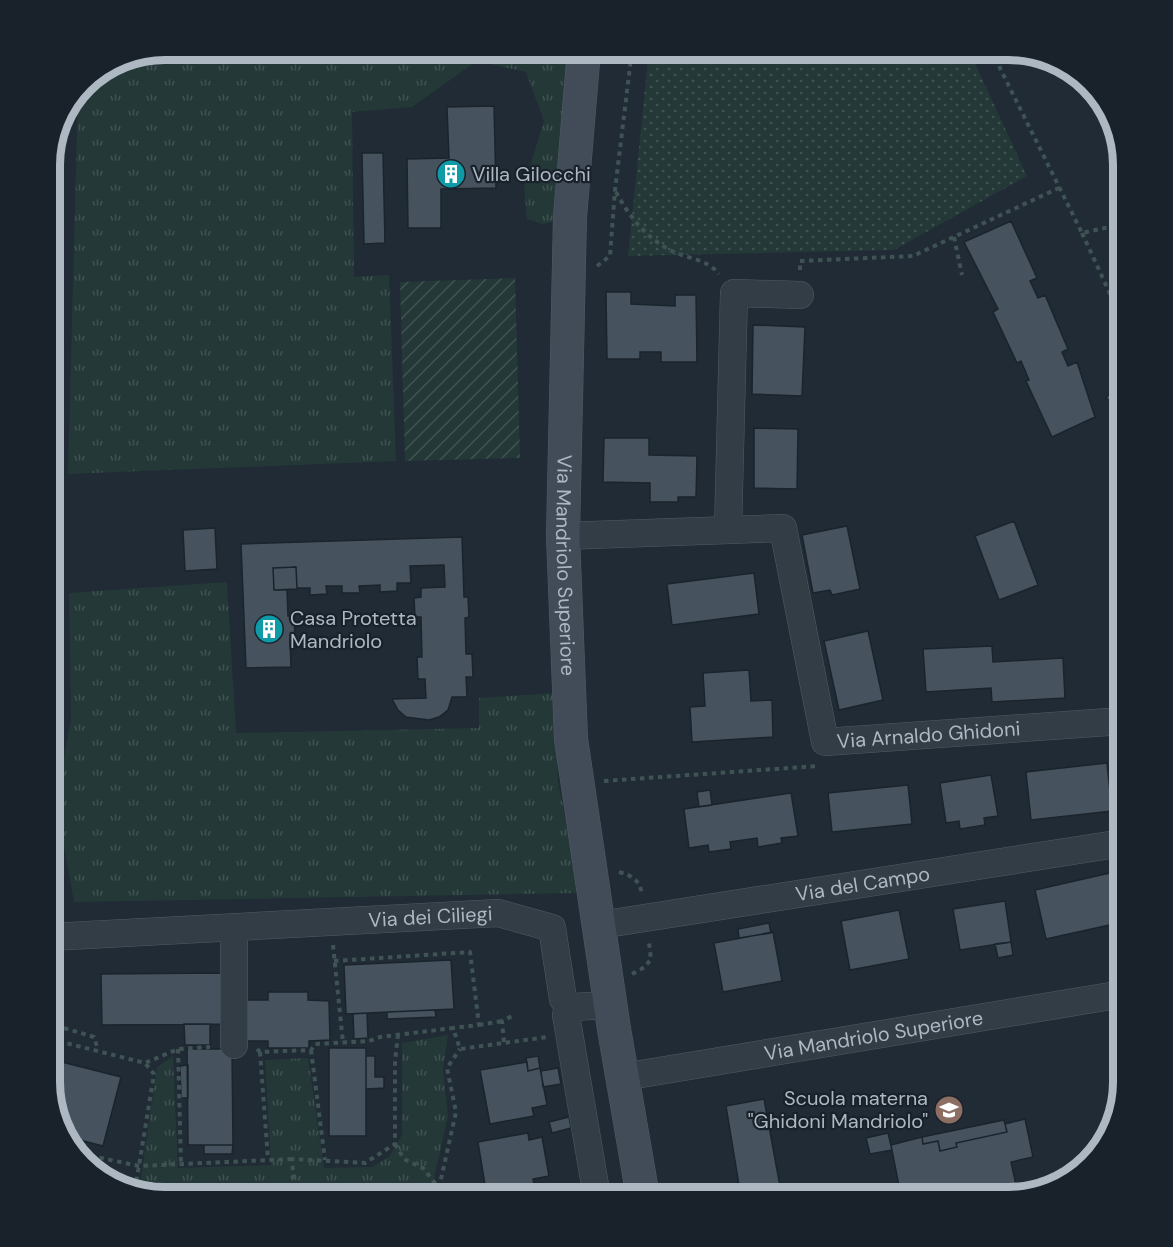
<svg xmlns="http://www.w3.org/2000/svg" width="1173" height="1247" viewBox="0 0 1173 1247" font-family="'DM Sans',sans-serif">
<defs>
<pattern id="grass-tufts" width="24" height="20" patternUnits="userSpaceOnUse" patternTransform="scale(1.5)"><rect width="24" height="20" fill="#233837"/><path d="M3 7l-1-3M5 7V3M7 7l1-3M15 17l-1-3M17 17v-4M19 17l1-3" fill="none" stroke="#405352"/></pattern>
<pattern id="park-dots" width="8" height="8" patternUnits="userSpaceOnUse" patternTransform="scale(1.5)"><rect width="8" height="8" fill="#233837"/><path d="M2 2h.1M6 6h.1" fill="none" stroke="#405352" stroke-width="1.8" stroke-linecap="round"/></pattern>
<pattern id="garden-furrows" width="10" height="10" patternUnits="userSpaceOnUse" patternTransform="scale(1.5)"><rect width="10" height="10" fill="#233837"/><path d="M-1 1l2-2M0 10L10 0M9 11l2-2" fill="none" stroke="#405352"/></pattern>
</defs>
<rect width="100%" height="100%" fill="#202b35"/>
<path fill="url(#grass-tufts)" d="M165,50h406l-9,170 -19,4 -16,-5 -3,-34 20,-64 -18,-49 -49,-11 -65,46 -60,5 2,165 35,-2 7,186 -328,13 10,-381 11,-15z
M227,582l9,151 243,-5v-30l77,-5 2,88 21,112 -505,9 -18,-101 15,-82 -2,-126z
M448,1035l-5,34 5,47 -17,76 1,5h-267l-26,-6 18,-124 16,-11 5,112 93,-3 -6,-105 43,-2 16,110 48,-1 18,-11 12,-21v-92z"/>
<path fill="url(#park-dots)" d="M649,50h320l58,126 -133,74 -266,6z"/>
<path fill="url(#garden-furrows)" d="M515,278l5,180 -115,3 -5,-179z"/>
<path fill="#46535f" stroke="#1b242c" stroke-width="1.5" d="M1064,65l35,30 16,46z
M494,106l2,82 -55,1v39h-33l-1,-69 42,-1 -2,-51z
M362,153h21l2,90 -21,1z
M1011,221l26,57 -7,3 8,17 7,-3 23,54 -6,3 6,14 9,-4 18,55 -43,20 -26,-56 3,-1 -8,-19 -4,2 -24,-51 5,-3 -34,-67z
M606,292h25v12l44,2v-11h21l1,67h-36v-10h-21v7h-33z
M753,325l52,2 -3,69 -50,-2z
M1123,375v38l-17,-15z
M754,428l44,1 -1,60 -43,-1z
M604,438h45v17l48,1 -1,41h-18v5h-28v-19l-47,-1z
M1014,521l24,64 -39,15 -24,-64z
M847,526l13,63 -28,6 -2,-5 -17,3 -11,-58z
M215,528l2,41 -32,2 -2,-41z
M462,537l2,60h4l1,20 -4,1 1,36h6l1,23h-7l1,20h-15l-4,13 -9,7 -10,3 -23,-3 -8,-7 -6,-11 34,-1 -1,-19h-7l-1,-22h5l-1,-40h-6l-1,-19 7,-1v-9l24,-1 -1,-22 -34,1 1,17h-14v8l-17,1v-7l-21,1 1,7h-18v-7h-16l1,8 -17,1v-7h-13l-1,-21 -23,1 1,22h13l1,26h6l1,23h-5l1,28 -45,1 -5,-124z
M296,567l1,22 -23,1 -1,-22z
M754,573l5,41 -87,11 -5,-41z
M868,631l15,69 -44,10 -15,-69z
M992,646l1,16 70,-4 2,40 -73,4 -1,-14 -65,4 -3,-43z
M749,670l2,31 21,-1 1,37 -81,5 -2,-35 15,-1 -2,-33z
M1107,763l5,48 -81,9 -5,-48z
M991,775l7,41 -14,2 1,7 -25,4 -1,-8 -13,2 -6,-40z
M908,785l4,39 -80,8 -4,-39z
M710,790l2,15 -13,2 -2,-15z
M791,793l7,43 -17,2 1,5 -24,4 -1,-9 -27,4 1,7 -22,3 -1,-7 -19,3 -5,-39z
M1123,870v52l-77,17 -11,-49z
M1005,901l6,41 -51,8 -7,-41z
M899,910l10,49 -59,11 -9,-49z
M769,923l2,10 -32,5 -1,-9z
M773,932l9,49 -59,11 -9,-49z
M1011,942l2,13 -15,3 -3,-14z
M451,960l3,49 -108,5 -2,-49z
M221,973v51l-119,1 -1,-51z
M268,992h40v8l21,1 1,39 -21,1v7h-41v-7h-22v-41h22z
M435,1010l1,7 -49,2v-7z
M367,1013l1,25 -14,1 -1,-25z
M184,1024h26v21h-25z
M329,1048h37v88h-37z
M187,1049h45l1,96h-45z
M366,1056h9v21h9v11l-18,1z
M538,1056l2,12 -12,3 -2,-13z
M50,1059l71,18 -18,69 -35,-9 -18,-55z
M527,1062l1,9 12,-3 7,37 -15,3 2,8 -44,8 -10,-54z
M188,1065v33h-7l-1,-32z
M558,1068l3,16 -18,3 -2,-16z
M764,1099l18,98h-41l-15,-91z
M569,1117l2,11 -19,5 -3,-11z
M1025,1119l8,38 -22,5 7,32 -10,3h-118l-2,-7 11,-4 -8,-41 31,-8 1,7 15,-3 2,10 17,-4 -1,-4 51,-11 -2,-8z
M1004,1120l3,12 -51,11 1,4 -17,4 -2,-10 -15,3 -1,-7z
M528,1133l1,7 13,-3 7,39 -16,3 2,11 -48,7 -9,-55z
M888,1133l4,17 -22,4 -4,-16z
M204,1145h29l-1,9h-28z
M562,1190l3,7h-12l-1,-4z"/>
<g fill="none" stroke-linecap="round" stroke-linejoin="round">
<g stroke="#515b64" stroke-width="28">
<g id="street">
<path d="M728,530l6,-237 66,2"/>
<path id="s1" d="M563,536l220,-8 42,214 298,-21"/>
<path id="s2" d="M600,925l523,-82"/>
<path id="s3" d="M50,937l448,-24 54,15 11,71"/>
<path d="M572,1007l39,-2"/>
<path d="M566,1015l31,182"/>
<path d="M234,1045v-117"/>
<path id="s4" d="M623,1077l500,-83"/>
</g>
</g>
<g stroke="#515b64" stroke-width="34">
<g id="secondary">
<path id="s5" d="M584,50l-14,167 -7,319 8,203 43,290 29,168"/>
</g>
</g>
<path stroke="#3f5354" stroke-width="4" stroke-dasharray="4.5 4.5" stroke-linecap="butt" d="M991,50l91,183 41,-9
M616,192c13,24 29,45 54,58 16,9 36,8 49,24
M1082,233l41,89
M954,237l8,38
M597,266l13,-10 5,-66 17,-140
M800,270v-9l113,-5 148,-69
M1116,658l7,-3
M604,781l214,-15
M619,872c13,4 20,7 23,22
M333,945l10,98
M334,961l136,-9 9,73 -26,3
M632,974l13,-7 6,-8 -2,-16
M479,1025l23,-4
M64,1028l30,9 4,13
M50,1039l95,24 33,-14 32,-2
M504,1042l-2,-21 12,-6
M178,1049l3,115
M257,1049l3,3 51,-2 4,-6 54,-3 11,-4 73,-9 7,21 87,-12
M311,1050l14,110
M260,1052l8,107
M395,1144l9,15 19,9 15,19
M73,1152l66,14 153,-7
M135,1190l19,-116 -9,-11
M295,1197l-3,-38 73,4 30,-19v-83l3,-26
M440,1197l-1,-9 17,-76 -9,-44 13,-19"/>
<use href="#street" stroke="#333d46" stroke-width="27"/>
<use href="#secondary" stroke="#424c59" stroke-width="33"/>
</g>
<defs>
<g id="building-disc" transform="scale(1.5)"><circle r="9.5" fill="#0f9aa8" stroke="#19222a"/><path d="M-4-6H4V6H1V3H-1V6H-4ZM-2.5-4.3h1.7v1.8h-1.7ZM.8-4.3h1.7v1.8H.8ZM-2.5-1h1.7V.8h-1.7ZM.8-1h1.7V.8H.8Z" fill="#fff"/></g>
<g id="school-disc" transform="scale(1.5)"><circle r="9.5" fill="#8d6e63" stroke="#19222a"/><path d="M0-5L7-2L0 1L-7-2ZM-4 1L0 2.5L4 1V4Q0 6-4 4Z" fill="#fff"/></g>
</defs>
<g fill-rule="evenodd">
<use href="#building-disc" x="451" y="174"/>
<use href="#building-disc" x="269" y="629"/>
<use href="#school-disc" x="949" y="1110"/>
</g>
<g text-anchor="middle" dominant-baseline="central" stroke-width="4.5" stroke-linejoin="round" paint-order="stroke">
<g font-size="20" fill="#adb8c3" stroke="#19222a" text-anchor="start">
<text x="472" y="174">Villa Gilocchi</text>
<text x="290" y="618">Casa Protetta<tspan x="290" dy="23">Mandriolo</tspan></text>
<text x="928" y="1098" text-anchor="end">Scuola materna<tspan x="928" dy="23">"Ghidoni Mandriolo"</tspan></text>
</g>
<g font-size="20" fill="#adb8c3" stroke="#19222a">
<text stroke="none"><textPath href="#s5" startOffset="516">Via Mandriolo Superiore</textPath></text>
<text stroke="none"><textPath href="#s1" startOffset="542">Via Arnaldo Ghidoni</textPath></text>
<text stroke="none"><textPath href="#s2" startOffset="266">Via del Campo</textPath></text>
<text stroke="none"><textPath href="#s3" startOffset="381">Via dei Ciliegi</textPath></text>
<text stroke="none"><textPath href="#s4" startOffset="254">Via Mandriolo Superiore</textPath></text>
</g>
</g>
<path d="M0 0H1173V1247H0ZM165 60H1008A105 105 0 0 1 1113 165V1082A105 105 0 0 1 1008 1187H165A105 105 0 0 1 60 1082V165A105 105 0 0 1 165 60Z" fill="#19222a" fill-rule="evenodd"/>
<path fill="none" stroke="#adb8c3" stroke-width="8" d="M165 60H1008A105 105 0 0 1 1113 165V1082A105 105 0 0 1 1008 1187H165A105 105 0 0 1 60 1082V165A105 105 0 0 1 165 60Z"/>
</svg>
